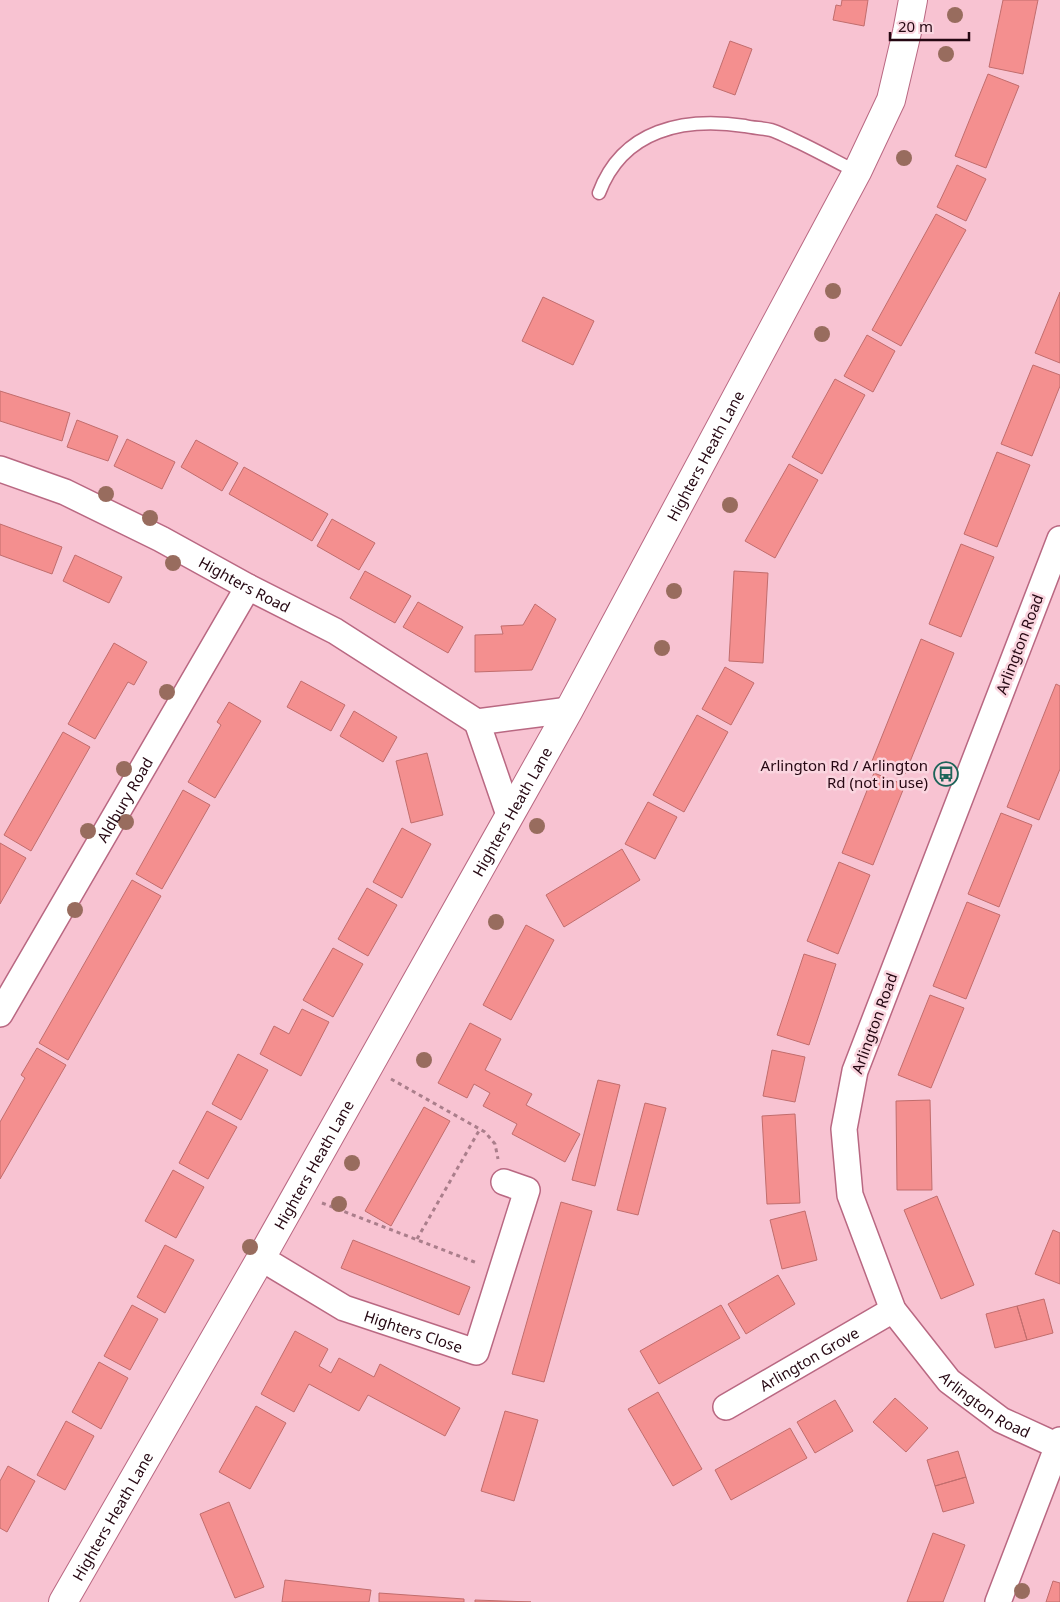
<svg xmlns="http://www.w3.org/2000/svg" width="1060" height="1602" viewBox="0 0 1060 1602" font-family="'Noto Sans',sans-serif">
<rect width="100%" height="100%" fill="#f8c3d2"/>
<path fill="#f48f8f" stroke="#c16d6d" d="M842,0h26l-4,26 -31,-6 3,-15 5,1z
M1003,0h35l-15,74 -34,-7z
M730,41l22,8 -17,46 -22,-8z
M988,74l31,12 -33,82 -31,-12z
M957,165l29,14 -20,42 -29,-14z
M936,214l30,16 -65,116 -29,-16z
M1060,292v71l-25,-10z
M543,297l51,24 -21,44 -51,-24z
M867,335l28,16 -22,41 -29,-16z
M1033,365l27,10v11l-28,70 -31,-12z
M835,379l30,16 -43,79 -30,-17z
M0,391l70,22 -8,28 -62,-20z
M77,420l41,16 -10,25 -41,-14z
M127,439l48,23 -13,27 -48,-23z
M196,440l42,23 -16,28 -41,-24z
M997,452l33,13 -33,82 -33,-13z
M789,464l29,16 -43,78 -30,-17z
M244,467l84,47 -16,27 -83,-47z
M332,519l43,24 -16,27 -42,-24z
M0,524l62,23 -10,27 -52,-19z
M961,544l33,13 -33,80 -32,-13z
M75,555l47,22 -13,26 -46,-22z
M365,571l46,25 -16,27 -45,-25z
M734,571l34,2 -5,90 -34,-2z
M418,602l45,25 -15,26 -45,-26z
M535,604l21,15 -24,51 -57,2v-37l28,-1 -2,-8 22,-1z
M921,639l33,14 -49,121 -33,-13z
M114,643l33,19 -13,23 -6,-3 -33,57 -27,-15z
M725,667l29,16 -23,42 -29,-16z
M301,681l44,24 -14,26 -44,-24z
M1056,684l4,2v83l-21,51 -32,-13z
M229,702l32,19 -46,77 -27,-16 33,-57 -4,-3z
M354,711l43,26 -14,25 -43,-26z
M697,715l31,17 -44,80 -31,-17z
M63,732l27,15 -59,104 -27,-16z
M427,753l16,62 -32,8 -15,-62z
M874,773l31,12 -32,80 -31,-12z
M183,790l27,15 -48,84 -26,-15z
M648,802l29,15 -22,42 -30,-15z
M1001,813l31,12 -33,82 -31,-13z
M402,828l29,16 -29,54 -29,-16z
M0,843l26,15 -26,46z
M622,849l18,31 -76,47 -18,-32z
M839,862l31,13 -32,79 -31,-13z
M132,880l29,16 -93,164 -29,-17z
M367,888l30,17 -29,51 -30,-17z
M967,902l33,13 -34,84 -33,-13z
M526,925l28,15 -43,80 -28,-15z
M333,948l30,16 -30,53 -30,-17z
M804,954l32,10 -27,81 -32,-10z
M930,995l34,13 -33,80 -33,-13z
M302,1009l27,13 -28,54 -41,-22 14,-28 15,8z
M470,1023l31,16 -16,31 47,24 -6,11 54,29 -15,28 -53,-28 5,-10 -34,-18 7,-13 -16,-9 -7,14 -29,-15z
M37,1048l29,17 -66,114v-57l25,-44 -4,-3z
M772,1050l33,7 -10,45 -32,-6z
M238,1054l30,16 -27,50 -29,-16z
M598,1080l22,5 -25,101 -23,-6z
M930,1100l2,90h-35l-1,-89z
M645,1103l21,5 -28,107 -21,-5z
M424,1107l26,14 -59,105 -26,-15z
M207,1111l30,16 -29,52 -29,-16z
M795,1114l5,89 -33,1 -5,-88z
M173,1170l31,17 -28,51 -31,-17z
M937,1196l37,89 -33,14 -37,-89z
M561,1202l31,9 -48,171 -32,-8z
M805,1211l12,49 -35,9 -12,-49z
M1053,1230l7,3v51l-25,-10z
M353,1240l117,47 -11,28 -118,-47z
M165,1245l29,15 -29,53 -28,-16z
M778,1275l17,29 -49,30 -18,-30z
M1044,1299l9,34 -26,7 -10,-34z
M132,1305l26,14 -28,51 -26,-14z
M721,1305l19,33 -81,46 -19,-33z
M1017,1306l10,34 -32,8 -9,-34z
M295,1331l33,18 -9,17 12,7 8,-15 35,19 6,-13 80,44 -15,28 -77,-41 -9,16 -50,-27 -15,28 -33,-18z
M99,1362l29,16 -27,51 -29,-17z
M658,1392l44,77 -29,17 -45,-77z
M895,1398l33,30 -22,24 -33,-30z
M835,1400l18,31 -38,22 -18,-31z
M256,1406l30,17 -36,66 -31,-17z
M505,1411l33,9 -24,81 -33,-10z
M66,1421l28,15 -29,54 -28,-15z
M790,1428l17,30 -76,42 -16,-30z
M958,1451l8,26 -31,9 -8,-26z
M8,1466l27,15 -28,51 -7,-4v-47z
M966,1477l8,26 -31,9 -8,-26z
M229,1502l35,85 -29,11 -35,-84z
M933,1533l32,12 -22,57h-36z
M285,1580l86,10 -2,12h-87z
M1053,1581l7,2v19h-14z
M379,1593l85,6v3h-85z
M475,1600l56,2h-56z"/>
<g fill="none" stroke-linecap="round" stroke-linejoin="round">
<g stroke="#b96882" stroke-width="15">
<path id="lane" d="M599,193c24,-64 85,-76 146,-67 8,2 18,2 26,4 7,2 14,6 21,9 22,10 43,22 65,33"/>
</g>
<g stroke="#b96882" stroke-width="28">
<g id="street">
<path id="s1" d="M0,469l65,23 96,47 87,48 87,44 142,91 92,-12"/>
<path id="s2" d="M1060,539l-205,532 -11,58 6,66 43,115 56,71 52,39 59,27"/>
<path d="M477,722l32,93"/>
<path id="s3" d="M0,1014l248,-427"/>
<path id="s4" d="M261,1258l83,50 132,44 51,-162 -23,-8"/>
<path id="s5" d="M726,1407l167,-97"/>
<path d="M998,1602l62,-162"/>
</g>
</g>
<g stroke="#b96882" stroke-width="30">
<g id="secondary">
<path id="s6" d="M63,1602l198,-344 308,-548 288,-538 34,-72 16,-68 6,-32"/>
</g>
</g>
<path stroke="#aa7e8b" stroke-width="3" stroke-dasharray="4 4" stroke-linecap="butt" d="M391,1079l94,53 10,12 3,15
M322,1203l155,60
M417,1239l63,-110"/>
<use href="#lane" stroke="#fff" stroke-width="12"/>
<use href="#street" stroke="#fff" stroke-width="25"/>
<use href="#secondary" stroke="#fff" stroke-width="28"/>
</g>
<g fill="#986c5e">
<circle cx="955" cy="15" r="8"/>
<circle cx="946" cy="54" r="8"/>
<circle cx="904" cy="158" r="8"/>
<circle cx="833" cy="291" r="8"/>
<circle cx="822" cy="334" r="8"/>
<circle cx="106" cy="494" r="8"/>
<circle cx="730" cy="505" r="8"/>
<circle cx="150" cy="518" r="8"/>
<circle cx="173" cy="563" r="8"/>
<circle cx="674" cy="591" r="8"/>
<circle cx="662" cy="648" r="8"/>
<circle cx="167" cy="692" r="8"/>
<circle cx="124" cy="769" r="8"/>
<circle cx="126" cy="822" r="8"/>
<circle cx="537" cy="826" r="8"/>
<circle cx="88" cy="831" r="8"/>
<circle cx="75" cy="910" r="8"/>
<circle cx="496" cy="922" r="8"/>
<circle cx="424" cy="1060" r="8"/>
<circle cx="352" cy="1163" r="8"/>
<circle cx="339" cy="1204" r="8"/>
<circle cx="250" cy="1247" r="8"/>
<circle cx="1022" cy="1591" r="8"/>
</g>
<defs>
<g id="bus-ring" transform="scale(1.25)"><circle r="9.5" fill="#fad5df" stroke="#1d6459" stroke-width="1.5"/><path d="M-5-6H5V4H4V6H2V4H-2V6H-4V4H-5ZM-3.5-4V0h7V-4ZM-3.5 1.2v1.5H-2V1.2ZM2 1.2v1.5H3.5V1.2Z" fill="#1d6459"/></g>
</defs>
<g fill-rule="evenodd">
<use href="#bus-ring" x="946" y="774"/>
</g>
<g text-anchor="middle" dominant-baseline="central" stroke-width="5" stroke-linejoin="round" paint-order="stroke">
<g font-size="15" fill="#250712" stroke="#fad5df">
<text stroke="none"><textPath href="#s6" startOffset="1314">Highters Heath Lane</textPath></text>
<text stroke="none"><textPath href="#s1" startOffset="271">Highters Road</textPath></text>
<text transform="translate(1019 644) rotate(-69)">Arlington Road</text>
<text stroke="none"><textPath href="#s3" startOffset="248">Aldbury Road</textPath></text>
<text stroke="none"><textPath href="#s6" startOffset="909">Highters Heath Lane</textPath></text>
<text transform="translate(874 1023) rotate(-70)">Arlington Road</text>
<text stroke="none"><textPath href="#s6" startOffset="504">Highters Heath Lane</textPath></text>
<text stroke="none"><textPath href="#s4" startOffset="170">Highters Close</textPath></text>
<text stroke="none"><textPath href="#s5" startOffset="96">Arlington Grove</textPath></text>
<text stroke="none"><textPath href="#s2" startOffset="952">Arlington Road</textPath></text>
<text stroke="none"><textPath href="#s6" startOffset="99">Highters Heath Lane</textPath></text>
</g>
<g font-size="15" fill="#250712" stroke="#fad5df" text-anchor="end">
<text x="928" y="765">Arlington Rd / Arlington<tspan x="928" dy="17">Rd (not in use)</tspan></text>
</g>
</g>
<path d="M890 32v8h79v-8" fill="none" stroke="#250712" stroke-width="2.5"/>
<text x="898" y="32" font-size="15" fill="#250712" stroke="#fad5df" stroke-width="4" paint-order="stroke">20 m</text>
</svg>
